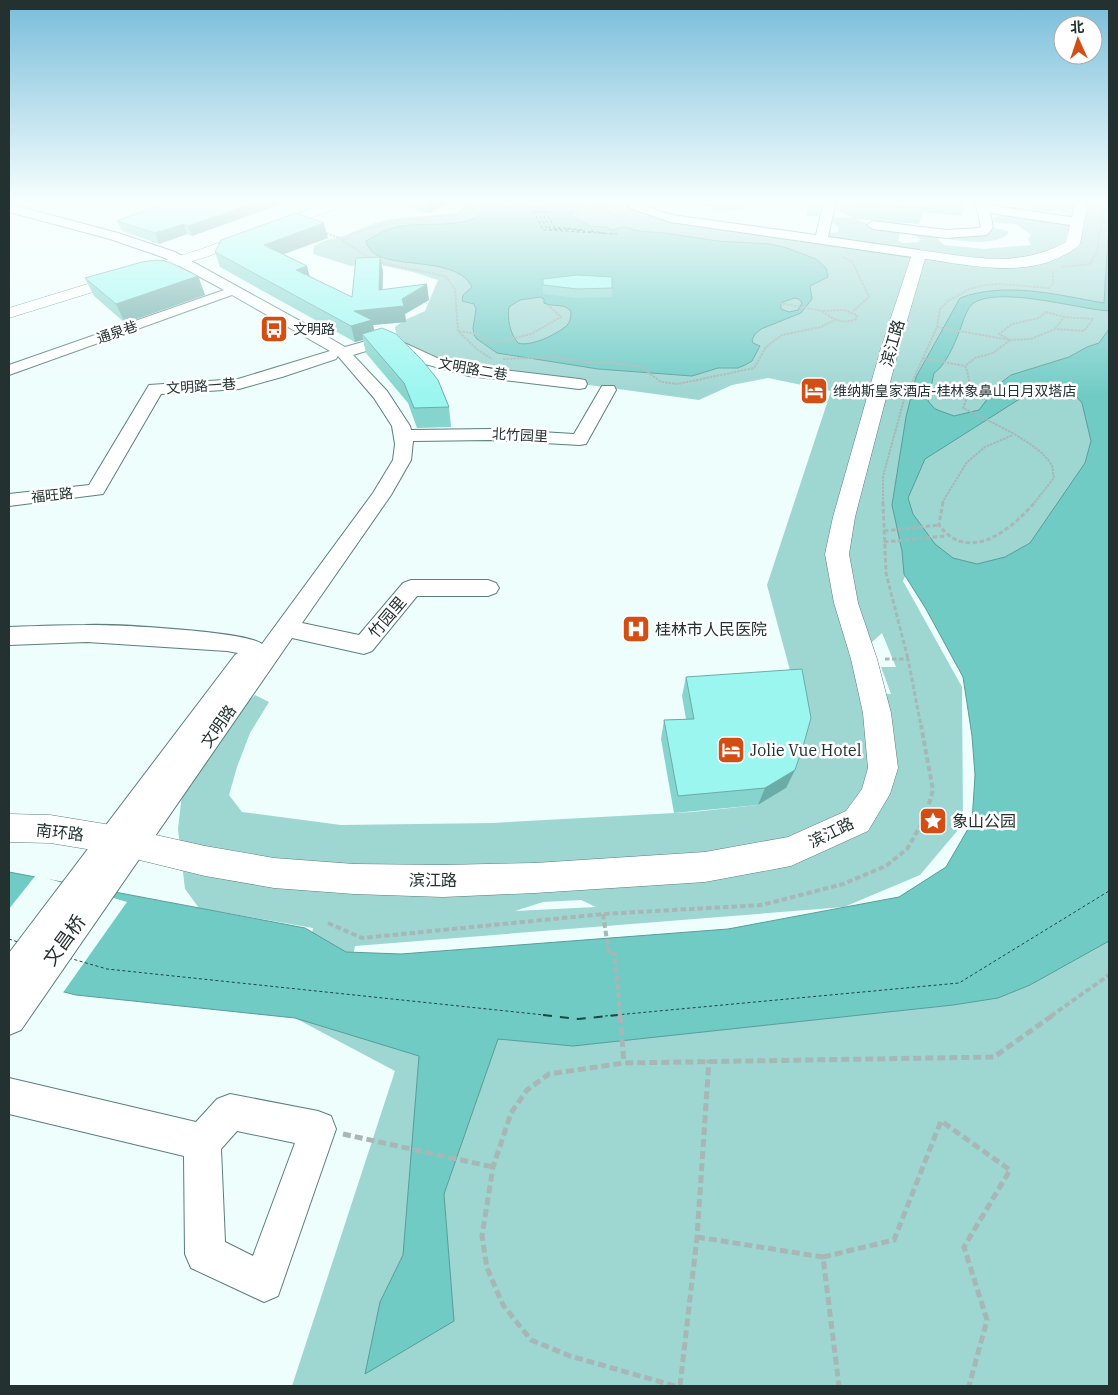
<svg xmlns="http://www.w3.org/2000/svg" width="1118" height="1395" viewBox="0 0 1118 1395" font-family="'IBM Plex Serif','Noto Sans SC',serif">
<rect width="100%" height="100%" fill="#eefefd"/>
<path fill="#9ed6d2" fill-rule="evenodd" d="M469,201h158l4,6 42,8 122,16 16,5 27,-4 1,-4 -7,-6 2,-4 18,-1 25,11 23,4 -2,9 6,2 14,-1 2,-2 -6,-5v-2c31,-6 42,-4 73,0h4v-4l4,-1 14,3c-6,17 -55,10 -69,6l-2,2 6,6 40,4 47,-4 -3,-6 3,-4 -15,-11 -20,-1 -4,-3c8,-12 59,-1 73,1l3,-5 -2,-3 -12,-3 2,-9h53l-5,102 5,3v23l-4,8 -20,78 6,26 -6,22 -45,86 -66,26 -58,-23 -13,29 59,106 1,137 -43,51 -76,32 -489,39 -13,67 767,-90v463h-817l103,-315 -100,-53 18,-90 -114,-20 -14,-19 -7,-60 4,-35 52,-79 21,-20 14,7 -19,31 -13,34 -8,28 13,17 99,13 151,-2 201,-11 65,-7 28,-17 9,-99 -28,-104 64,-194 -63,-13 -36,7 -33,15 -235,-32 -51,-18 -16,-13 -2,-10 10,-7 20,-9 13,-31 -25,-8 -42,-9 -20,3 -38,-12 1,-8 10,-5 19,-5 32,-13 15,-4 67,-6zM882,633l14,34h-15l10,27h-5l-12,-19 -4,-31zM581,900l15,7 -81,4 28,-9z"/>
<path fill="#70cbc5" stroke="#599d99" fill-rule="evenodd" d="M491,201h83l4,9 -7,3v3l19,10 16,1 6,3 12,-3 15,4 26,2 53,8 52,3 17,4 29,11 10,9 2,9 -18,9 2,13 -11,14 -40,16 -6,5 -3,6 1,3 7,3 -8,15 -7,4 -7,3h-20l-26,8 -94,-7 -101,-16 -20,-14 -3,-4 -1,-7 3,-19 -2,-5 -12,-3 1,-6 9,-8c-17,-36 -100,-12 -106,-46 11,-7 23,-13 36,-15 22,-4 64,3 80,-13v-9zM540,297l4,2v4c10,5 21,-1 27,9 0,6 -1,11 -6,15 -10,8 -34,20 -47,16 -8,-9 -11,-25 -9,-36l11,-7zM794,298l5,1 3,4 -4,7 -9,2 -8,-3v-6z
M1109,218v93c-32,-2 -111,-26 -137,-7 -4,4 -7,12 -9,17 -5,15 -16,44 -29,52l-6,28 7,8 19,7 25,-6 19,-25 13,-10 58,-18 18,-10 12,-4 10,-14v612l-79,44 -32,13 -45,7 -380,41 -75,-7 -54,155 10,127 -89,53 15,-72 23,-47 16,-199 -124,-38 -219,-23 -67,-17v-106l296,56 41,24 55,2 327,-25 171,-32 47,-30 26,-45 3,-47 -3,-39 -9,-59 -37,-68 -22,-35 -2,-23 -10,-46 14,-88 10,-40 44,-79c46,-17 97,-3 144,5zM1049,389l24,3 9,11 9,38 -6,22 -55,80 -25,14 -28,7 -24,-6 -18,-14 -22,-30 -5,-16 17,-39 104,-66z"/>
<path fill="#eefefd" d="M36,875l91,27 -65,92 -53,-14v-71z"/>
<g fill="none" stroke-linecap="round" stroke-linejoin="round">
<path stroke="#1c4744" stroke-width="1" stroke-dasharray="3 2.5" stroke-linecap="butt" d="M529,201l14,29 74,4
M533,201l14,28 20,1
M536,201l14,27 12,1
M540,201l14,26 30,3
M566,229l26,3
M591,231l13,2
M9,939l9,3
M69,958l38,11 447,47
M605,1016l354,-33 150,-92"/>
<path stroke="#1c4744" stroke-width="2" stroke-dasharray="9 8" stroke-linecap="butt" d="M543,1015l35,4 40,-4"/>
<g stroke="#5a7f7c" stroke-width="2">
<path id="minor" d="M633,201h12l-3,4 30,10 144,20 8,-34h12l-8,36 91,13 7,4 -7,4 -249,-36 -40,-14 -2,-2z
M975,201h12l1,4 89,13 6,4 -6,4 -87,-13 3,14 -6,8 -41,3 -73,-9 -6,-4 6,-4 73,9 33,-2 2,-1z
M9,204l109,29 57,19 136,75 34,20 42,-12 50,23 32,8 110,13 6,1 2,4 -2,4 -6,1 -110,-13 -44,-12 -39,-19 -33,10 34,36 23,35 1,4 80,-1 83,5 28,-48h12l2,4 -30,54 -6,1 -89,-5 -78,1 -2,19 -20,35 -89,128 57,12 44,-52 8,-3h77l8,3 3,5 -3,5 -8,3h-71l-45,55 -8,3 -72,-16 -271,392 -12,5v-82l226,-298 3,-2 -11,-2 -140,-9 -78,3v-18c25,-1 51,-2 76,-2 27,-1 162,6 177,19l111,-151 20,-33 2,-16 -3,-18 -18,-28 -36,-42 -2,3 -54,18 -43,12 -78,5 -58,100 -94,12v-12l80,-9 60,-100 89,-6 92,-28 -98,-56 -223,80v-10l215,-75 -59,-32 -55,-19 -101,-27z
M9,1078l187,44 21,-23 13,-5 88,17 13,5 5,13 -58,167 -14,6 -73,-34 -6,-14 -1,-98 -175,-42zM237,1131l58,12 -42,113 -28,-14 -4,-93z"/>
</g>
<g stroke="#5a7f7c" stroke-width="1">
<path id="major" d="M1076,201h12l-8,43c-4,5 -10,8 -16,11 -41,23 -95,10 -139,4l-26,89 -44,169 -6,37 9,49 19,56 14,54 7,55 -8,26 -22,37 -77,35 -86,16 -170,11 -92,4 -89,-3 -80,-6 -69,-12 -94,-23 -61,-10 -41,-1v-28l41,1 61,10 94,21 69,12 80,6 89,1 92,-2 170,-11 83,-15 58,-26 16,-22 6,-21 -5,-55 -12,-54 -17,-56 -9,-49 8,-37 48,-169 31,-94 2,-3 5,-1c52,7 99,19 147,-8z"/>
</g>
<g stroke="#5a7f7c" stroke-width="1">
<path id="highway" d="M332,201h17l-1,3 -139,52 -200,62v-10l190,-58z"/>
</g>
<path stroke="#a7b7b6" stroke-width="2" stroke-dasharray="2.5 1" stroke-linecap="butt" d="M594,201l19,14 15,2
M323,232l20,7
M617,234l10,-8
M842,257l10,4 17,36 -16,14
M372,259l-30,-18 10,-7 45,-13 61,-7 16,-13
M377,262l68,14 10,13 3,42 20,19 14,9
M1062,267l28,-3 7,-12 8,-51
M780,303l42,8
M844,310l13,5 -1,4c-13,6 -24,0 -34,-8z
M1046,312l18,5 29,2 -9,12 -29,-2 -24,10 -21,1 -11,-6 13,-10 27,-6z
M937,327l73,13
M1055,329l9,-12
M459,331l18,3 17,9 37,-9 30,-17 -13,-12
M1010,340l-17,13 -18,5 -10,8c7,15 4,27 -2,42 23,12 78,35 89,58 1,4 1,8 2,12l-20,25
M923,358l42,8
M503,359l54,-2 32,6h26l26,4 20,15 17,2 76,-16 12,-21 16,-12 39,-8 14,-7
M883,503v-27l21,-76 33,-73 3,-18 8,-8 21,-12 16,-4 15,-1 49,4 4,-3v-15
M942,503l25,-41 18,-15 28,-12"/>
<path stroke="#a7b7b6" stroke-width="3" stroke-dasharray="4.5 2.5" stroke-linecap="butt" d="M883,502l3,71 22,86
M943,502l-4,23c30,40 73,4 96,-23
M884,531l55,-6
M884,542l62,-6
M885,659h23l13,67"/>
<path stroke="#a7b7b6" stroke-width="4" stroke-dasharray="5.5 3" stroke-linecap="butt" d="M603,914l6,40h6l5,62
M328,923l34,15 241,-24 159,-9 81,-21 43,-18 21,-17 18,-31 8,-28 -12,-65
M1051,1016l58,-41"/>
<path stroke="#a7b7b6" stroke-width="5" stroke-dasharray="8 4" stroke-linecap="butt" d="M620,1015l4,48
M343,1134l150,33
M697,1237l126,20 16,129
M823,1257l71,-17 47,-119 69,49 -46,77 23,73 -18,66
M675,1386l-105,-30 -39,-16 -28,-35 -16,-37 -5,-32 11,-69 18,-54 16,-23 22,-16 75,-11 370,-6 59,-42
M680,1386l17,-149 12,-177"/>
<use href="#minor" fill="#fff" fill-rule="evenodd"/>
<use href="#major" fill="#fff" fill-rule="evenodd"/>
<use href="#highway" fill="#fff" fill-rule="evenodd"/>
</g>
<path fill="#85d4ce" d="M386,201h69l-27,12 -6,-1z
M656,201h166l-4,16 -12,-2 3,-11 -65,2 -1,4 -29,1 -2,-4h-11l-1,-2 -42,1z
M837,201h130l-6,15 -38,-4 -4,12 -63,-5 -20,-9z
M1034,201h24l-5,11 -22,-3z
M267,209l-75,27 -5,-2 -28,10 -37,-13 -5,-10z
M328,238l-45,16 24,12 2,10 43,21 28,-40 3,15 -1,17 47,11 -24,14 1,8 -33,3 1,5 75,77 2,20 -34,1 -9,-25 -42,-50 -3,-13 -8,2 -135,-75 -5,-15z
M198,276l7,19 -80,28 -31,-27 -9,-18z
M543,279l69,9v9l-35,1 -34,-4z
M686,677l109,93 -9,18 -28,17 -84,8 -13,-74 3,-19 22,-1 -4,-23z"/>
<path fill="#6caca8" d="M259,201h34l-26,8 -75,27 -4,-10z
M426,201h29l-27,12z
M324,223l4,15 -60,22 -4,-15z
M184,224l3,10 -28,10 -4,-11z
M380,257l3,15 -1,33 -3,-15z
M307,266l4,15 -15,-11z
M198,276l7,19 -80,28 -9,-19z
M427,284l2,16 -24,14 1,8 -33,3 3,11 -14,-2 1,6 -8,2 -4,-16 3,-15 48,-12z
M795,770l-9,18 -28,17 7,-17z"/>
<path fill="#9bf6f0" stroke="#6caca8" d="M170,201h89l-71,25 -4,-2 -29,9 -38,-12z
M856,201h69v7l-64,-5z
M296,213l28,10 -60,22 43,21 -11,4 56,27 4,-39 24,-1 -1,33 48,-6 -25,15 2,7 -50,5 18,9 -21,6 -136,-74 6,-12z
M157,260l12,2 29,14 -82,28 -31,-26 57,-16z
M577,275l35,2v11l-35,1 -34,-4v-6z
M382,328l14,6 26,26 16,20 11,27 -35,1 -10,-25 -42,-49z
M802,669l9,49 -7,25 -9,27 -30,18 -87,8 -14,-76 30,-1 -8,-42z"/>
<linearGradient id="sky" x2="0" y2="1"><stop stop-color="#78bdda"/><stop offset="0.51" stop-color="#f7fffe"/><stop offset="1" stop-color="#f7fffe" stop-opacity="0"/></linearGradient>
<rect width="1118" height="396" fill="url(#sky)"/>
<defs>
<g id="bus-square" transform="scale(1.4375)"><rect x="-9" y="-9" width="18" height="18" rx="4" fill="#d44e13" stroke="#fff"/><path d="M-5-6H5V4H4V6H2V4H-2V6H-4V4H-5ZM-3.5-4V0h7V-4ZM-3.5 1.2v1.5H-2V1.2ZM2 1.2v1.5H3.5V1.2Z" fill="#fff"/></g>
<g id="hotel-square" transform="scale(1.4375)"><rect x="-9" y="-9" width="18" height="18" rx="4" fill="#d44e13" stroke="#fff"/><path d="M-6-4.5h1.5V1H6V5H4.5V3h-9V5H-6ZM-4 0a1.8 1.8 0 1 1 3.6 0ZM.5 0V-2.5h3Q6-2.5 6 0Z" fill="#fff"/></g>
<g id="hospital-square" transform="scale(1.4375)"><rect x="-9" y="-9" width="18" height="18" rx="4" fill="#d44e13" stroke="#fff"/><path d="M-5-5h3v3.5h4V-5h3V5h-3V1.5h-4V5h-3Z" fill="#fff"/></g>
<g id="sight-square" transform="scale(1.4375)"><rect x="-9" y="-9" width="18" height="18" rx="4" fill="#d44e13" stroke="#fff"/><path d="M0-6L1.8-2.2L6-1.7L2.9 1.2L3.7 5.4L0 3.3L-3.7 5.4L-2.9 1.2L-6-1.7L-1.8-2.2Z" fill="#fff"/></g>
</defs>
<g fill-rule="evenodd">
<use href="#bus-square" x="274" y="329"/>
<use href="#hotel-square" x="814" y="391"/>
<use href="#hospital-square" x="636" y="629"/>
<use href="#hotel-square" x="731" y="750"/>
<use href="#sight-square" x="933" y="821"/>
</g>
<g text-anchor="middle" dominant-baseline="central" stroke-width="5" stroke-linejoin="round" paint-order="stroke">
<g font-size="14" fill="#233231" stroke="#fff" text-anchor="start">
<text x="293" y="329">文明路</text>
<text x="833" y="391">维纳斯皇家酒店-桂林象鼻山日月双塔店</text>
</g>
<g font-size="14" fill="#233231" stroke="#fff">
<text transform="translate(117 332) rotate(-19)">通泉巷</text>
<text transform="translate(473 369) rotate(10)">文明路二巷</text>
<text transform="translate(201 386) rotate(-4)">文明路一巷</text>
<text transform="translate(520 435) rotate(3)">北竹园里</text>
<text transform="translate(52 495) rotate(-6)">福旺路</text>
</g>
<g font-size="16" fill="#233231" stroke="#fff">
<text transform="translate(892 343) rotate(-74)">滨江路</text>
<text transform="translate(387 617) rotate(-50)">竹园里</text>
<text transform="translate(218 726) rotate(-55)">文明路</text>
<text transform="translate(60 832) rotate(6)">南环路</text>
<text transform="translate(831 832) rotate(-26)">滨江路</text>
<text x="433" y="880">滨江路</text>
</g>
<g font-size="16" fill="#233231" stroke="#fff" text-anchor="start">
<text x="655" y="629">桂林市人民医院</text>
<text x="750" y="750">Jolie Vue Hotel</text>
<text x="952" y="821">象山公园</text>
</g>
<g font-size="19" fill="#233231" stroke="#fff">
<text transform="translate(64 940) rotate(-54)">文昌桥</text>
</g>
</g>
<rect width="1118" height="1395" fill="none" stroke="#233231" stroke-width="20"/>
<g transform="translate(1078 40) rotate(357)"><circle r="24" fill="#ffffff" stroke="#a7adad"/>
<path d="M0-4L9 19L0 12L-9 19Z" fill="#d44e13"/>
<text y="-8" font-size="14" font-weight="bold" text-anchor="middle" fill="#233231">北</text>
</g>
</svg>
